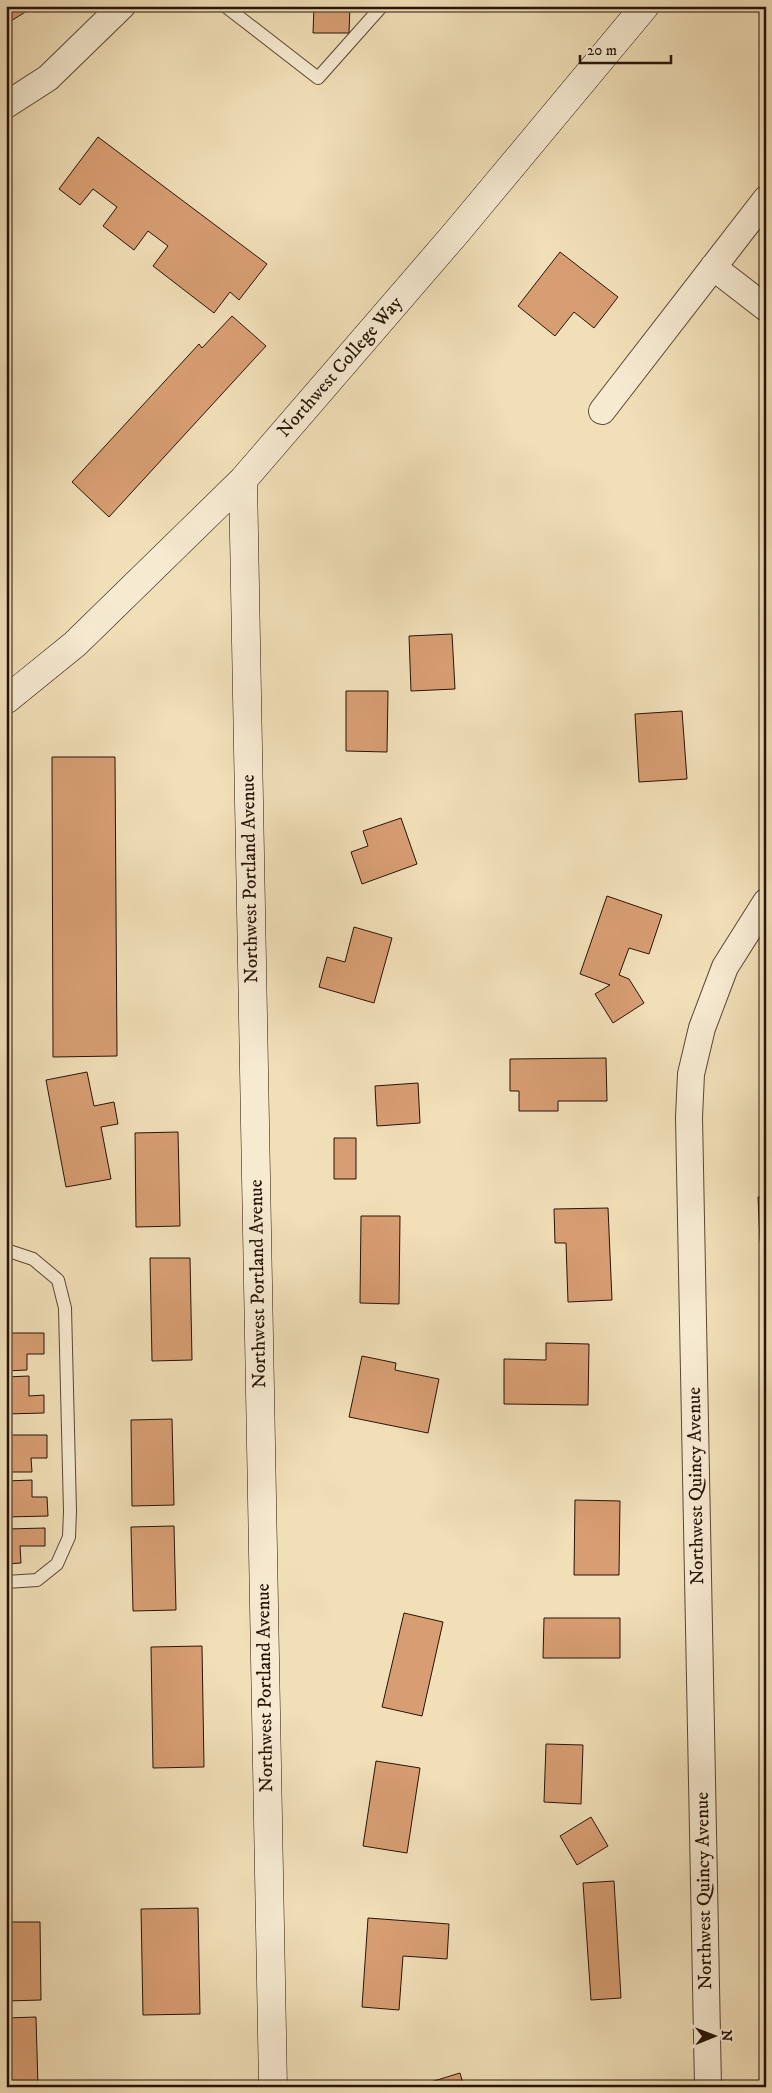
<svg xmlns="http://www.w3.org/2000/svg" width="772" height="2093" viewBox="0 0 772 2093" font-family="'IM FELL DW Pica',serif">
<rect width="100%" height="100%" fill="#f1dfb8"/>
<filter id="stains"><feTurbulence type="fractalNoise" baseFrequency=".004" numOctaves="4"/><feColorMatrix values="0 0 0 0 .2 0 0 0 0 .09 0 0 0 0 .02 0 0 0 .5 -.17"/></filter>
<radialGradient id="worn" r=".72"><stop offset=".6" stop-color="#630" stop-opacity="0"/><stop offset="1" stop-color="#630" stop-opacity=".3"/></radialGradient>
<path fill="#d89e73" stroke="#271308" d="M6,6h29l-29,18z
M314,6h36l-1,27h-36z
M98,137l169,127 -28,36 -9,-8 -16,21 -61,-47 15,-20 -20,-15 -14,19 -31,-24 14,-19 -24,-18 -13,16 -21,-16z
M560,252l58,45 -24,31 -20,-16 -19,24 -37,-30z
M232,316l34,30 -157,171 -37,-35 127,-138 3,4z
M452,634l3,55 -44,2 -2,-55z
M346,691h42l-1,61 -41,-1z
M682,711l5,68 -48,3 -4,-68z
M52,757h63l2,299 -64,1z
M401,818l16,46 -55,20 -11,-32 17,-6 -5,-15z
M607,896l55,19 -13,39 -20,-6 -10,27 10,4 15,24 -31,20 -18,-29 15,-9 -30,-11z
M354,927l38,11 -18,65 -55,-16 8,-30 18,5z
M606,1058l1,43h-49v10h-39v-20h-9v-32z
M87,1072l7,34 20,-4 4,22 -17,3 10,52 -45,8 -20,-107z
M418,1083l2,40 -43,3 -2,-40z
M178,1132l2,94 -44,1 -1,-94z
M334,1138h22v41h-22z
M766,1196v45h-6l-2,-44z
M608,1208l4,92 -44,2 -2,-59h-11l-1,-34z
M361,1216h39l-1,88 -39,-1z
M150,1258h40l2,102 -40,1z
M6,1333h38v21h-17v16l-21,1z
M546,1343l43,1 -1,61 -84,-1v-45l42,1z
M362,1356l34,7 -1,7 44,9 -11,54 -79,-16z
M29,1376v20l15,-1v18l-38,1v-37z
M172,1419l2,86 -42,1 -1,-86z
M6,1435h41v23h-16l1,14h-26z
M32,1480v17h15l1,19 -42,1v-36z
M575,1500l45,1 -1,74h-45z
M174,1526l2,84 -43,1 -2,-84z
M45,1528v18h-25l1,17 -15,1v-35z
M404,1613l39,9 -21,94 -40,-9z
M544,1618h76v40h-77z
M202,1646l2,121 -51,1 -2,-121z
M546,1744l37,1 -2,59 -37,-2z
M376,1761l44,7 -13,85 -44,-7z
M591,1817l17,29 -31,19 -17,-29z
M614,1881l7,117 -30,2 -8,-117z
M198,1908l2,106 -57,1 -2,-106z
M368,1918l81,6 -2,35 -44,-3 -4,54 -37,-3z
M6,1922h34l1,78 -35,1z
M36,2017l2,70h-32v-69z
M460,2073l4,14h-50z
M632,2082l1,5h-47v-4z
M183,2083v4h-56v-3z"/>
<g fill="none" stroke-linecap="round" stroke-linejoin="round">
<g stroke="#5a4634" stroke-width="14">
<path id="lane" d="M225,6l93,72 64,-72
M6,1250l27,9 25,21 7,28 5,203 -1,26 -12,27 -20,16 -31,2"/>
</g>
<g stroke="#5a4634" stroke-width="28">
<path id="street" d="M6,105l42,-27 74,-72
M713,267l53,41
M602,411l164,-212
M708,2087l-19,-970 2,-43 11,-46 23,-61 41,-65"/>
</g>
<g stroke="#271308" stroke-width="29">
<path id="secondary" d="M243,480l30,1607
M6,700l69,-56 168,-164 213,-247 189,-227"/>
</g>
<use href="#lane" stroke="#f6ead1" stroke-width="12"/>
<use href="#street" stroke="#f6ead1" stroke-width="26"/>
<use href="#secondary" stroke="#f6ead1" stroke-width="28"/>
</g>
<g text-anchor="middle" dominant-baseline="central" stroke-width="4" stroke-linejoin="round" paint-order="stroke">
<g font-size="19" fill="#271308" stroke="#f6ead1">
<text transform="translate(340 367) rotate(-49)">Northwest College Way</text>
<text transform="translate(250 879) rotate(-91)">Northwest Portland Avenue</text>
<text transform="translate(258 1284) rotate(-91)">Northwest Portland Avenue</text>
<text transform="translate(696 1486) rotate(-91)">Northwest Quincy Avenue</text>
<text transform="translate(265 1688) rotate(-91)">Northwest Portland Avenue</text>
<text transform="translate(704 1891) rotate(-91)">Northwest Quincy Avenue</text>
</g>
</g>
<rect width="772" height="2093" fill="none" stroke="#f1dfb8" stroke-width="25"/>
<rect x="8" y="8" width="757" height="2078" fill="none" stroke="#271308" stroke-width="2.5"/>
<rect x="12" y="12" width="747" height="2068" fill="none" stroke="#271308"/>
<g transform="translate(714 2036) rotate(89)" stroke="#f6ead1" stroke-width="4" paint-order="stroke">
<path d="M0-4L9 19L0 12L-9 19Z" fill="#271308"/>
<text y="-8" font-size="14" font-weight="bold" text-anchor="middle" fill="#271308">N</text>
</g>
<path d="M580 55v8h91v-8" fill="none" stroke="#271308" stroke-width="2.5"/>
<text x="587" y="55" font-size="15" fill="#271308" stroke="#f6ead1" stroke-width="4" paint-order="stroke">20 m</text>
<rect width="100%" height="100%" filter="url(#stains)"/>
<rect width="100%" height="100%" fill="url(#worn)"/>
</svg>
